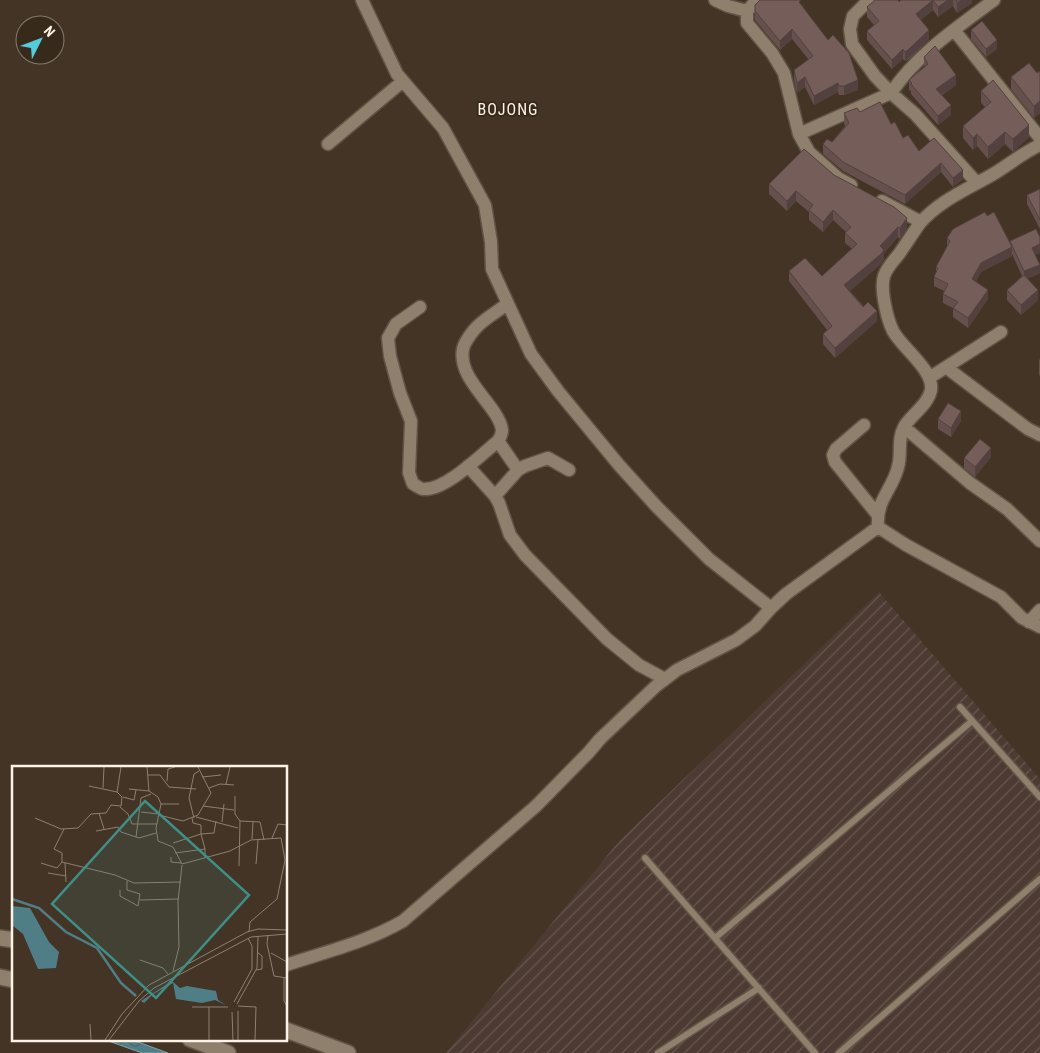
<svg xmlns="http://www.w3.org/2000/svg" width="1040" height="1053" viewBox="0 0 1040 1053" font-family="'Roboto Condensed',sans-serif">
<defs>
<pattern id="industrial-furrows" width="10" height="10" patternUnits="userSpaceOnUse" patternTransform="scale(1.25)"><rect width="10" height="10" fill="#4d3a33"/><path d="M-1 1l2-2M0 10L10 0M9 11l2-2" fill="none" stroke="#685751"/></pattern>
<pattern id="water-waves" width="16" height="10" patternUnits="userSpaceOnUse" patternTransform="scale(1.25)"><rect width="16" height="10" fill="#507e87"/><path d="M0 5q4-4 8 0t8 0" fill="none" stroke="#4e666a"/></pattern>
</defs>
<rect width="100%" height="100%" fill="#433425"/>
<path fill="url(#industrial-furrows)" d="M879,592l161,187v274h-594l173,-212z"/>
<path fill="url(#water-waves)" stroke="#83a1a4" d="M103,1039h27l38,14h-26z"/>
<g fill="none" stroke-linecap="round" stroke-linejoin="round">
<g stroke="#605446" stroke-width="9">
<path id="service" d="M960,707l80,90
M645,858l170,195
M715,938l257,-217
M658,1053l101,-65
M839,1053l201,-174"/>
</g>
<g stroke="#605446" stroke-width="15">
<path id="minor" d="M362,0l35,74 46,54 42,77 6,37 1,27 39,85 27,37 61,74 38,42 52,52 62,49
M715,0l13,6 19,5
M757,0l-10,11v12l25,30 12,20 15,61 10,18 29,26 13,7
M869,0l-16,16 -3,13 2,15 23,32 16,17 24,21 62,69
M954,30l86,108
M799,134l92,-41c26,-39 67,-66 103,-93
M328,144l75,-63
M1040,145c-16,7 -30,19 -45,28 -25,15 -55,27 -75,50 -7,10 -14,21 -21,31 -5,6 -13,15 -15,22 -4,13 3,43 9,55 9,17 41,39 38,59 -3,15 -20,25 -27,37 -7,13 -2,27 -6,40 -6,24 -22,32 -20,60l28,18 95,52 21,21 18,9
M882,201l39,21
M420,307l-24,17 -8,14 2,18 10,37 11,28 -2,52 4,11c3,1 7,5 10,5 22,2 58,-34 75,-48 2,-3 4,-7 4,-11 -3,-24 -45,-50 -39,-81 1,-6 7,-14 11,-19 8,-10 23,-18 33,-26
M947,368l81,61 12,6
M929,378l72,-46
M864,425l-28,24 -3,6 2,7 42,52
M904,427l66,56 37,26 33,32
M498,441l20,29
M468,466l27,30 4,7 11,32 15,20 82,84 32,26 26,14
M495,496l23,-26 7,-4 23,-8 21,12
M1029,622l11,-12
M286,965c39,-13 81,-23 117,-44l133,-115 53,-54 11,-13 56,-53 21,-16 59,-30 19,-14 16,-18 15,-14 92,-67"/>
</g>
<g stroke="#605446" stroke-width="18">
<path id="secondary" d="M0,938l14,2
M0,977l14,3
M286,1030l62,23
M190,1039l38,14"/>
</g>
<use href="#service" stroke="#8f7f6d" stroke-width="6"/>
<use href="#minor" stroke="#8f7f6d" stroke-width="12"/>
<use href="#secondary" stroke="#8f7f6d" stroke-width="15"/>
</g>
<path fill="#65504d" d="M901,0h71v3l-15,10 -4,-7 -15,11 -5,-7 -12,10 8,20 -20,19 -4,2 -2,-2 -11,10 -25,-29v-9l7,-6 -7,-8v-10l32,-5z
M755,5h47l56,85 -14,5h-5l-1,-3 -24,13 -9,-18 -8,6 -3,-14v-9l15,-10 -17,-21 -12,11 -25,-30z
M971,30l26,19 -11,8 -15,-18z
M924,57l32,28 -14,10 9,20 -13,10 -27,-31v-3l-2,-1v-10l15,-13z
M1040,71v42l-6,5 -23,-29v-12l26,-4z
M981,91l48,46 -16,15 -8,-8 -17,15 -11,-13 -4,4 -10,-12v-12l22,-19 -4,-4z
M860,112l31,12 12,14 16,13 15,-13 29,41 -10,8 -12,-15 -36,32 -62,-33 -20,-17v-10l9,-2 13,-16 -1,-3v-10z
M834,175l73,53 -7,11 -2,-2 -14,16v7l-3,4 -31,27 27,30 -42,37 -12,-14v-10l4,-4 -38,-49v-10l33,5 30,-27 -7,-6v-10l1,-1 -13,-12 -10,12 -14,-12v-8l-13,-11 -9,10 -18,-17v-10z
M1040,189v40l-13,-25v-9z
M987,216l23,27v-2l25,14 5,18 -13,6 11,21 -17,15 -14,-15v-10l15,-14 -10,-22v2l-31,16 -5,9 12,18 -20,29 -15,-11v-9l-10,-5v-9l1,-3 -10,-5v-9l2,-4v-6l11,-20v-9z
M1040,359v17l-1,-1v-15z
M938,419l23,2 -10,16 -13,-8z
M991,457l-16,20 -11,-9v-10z"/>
<path fill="#52413e" d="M933,0v10l-17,14v-10z
M948,0h5v6l-15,11v-10z
M962,0h10v3l-15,10v-10z
M792,29v10l-12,11v-9z
M929,30v10l-24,21v-9z
M997,40v9l-11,8v-8z
M903,49v10l-11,10v-9z
M956,75v10l-20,13v-9z
M805,77v10l-8,6v-10z
M858,80v10l-14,5v-9z
M838,83v9l-24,13v-9z
M1040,101v12l-6,5v-12z
M951,105v10l-13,10v-9z
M1029,125v12l-16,15v-13z
M1005,132v12l-17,15v-12z
M977,134v12l-4,4v-12z
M941,163v9l-36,32v-9z
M963,170v9l-10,8v-9z
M796,191v10l-9,10v-10z
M833,210v10l-10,12v-10z
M907,218v10l-7,11v-11z
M898,227v10l-14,16v7l-3,4 -37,32v-11z
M1040,244v9l-8,4v-9z
M1012,247v9l-31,16 -9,16v-9l9,-16z
M1040,265v8l-16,7v-9z
M988,290v9l-20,29v-10z
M1038,290v10l-17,15v-10z
M877,311v10l-42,37v-10z
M961,411v10l-10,16v-9z
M991,448v9l-16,20v-10z"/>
<path fill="#755d59" stroke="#52413e" d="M760,0h41l-2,2 29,38 5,-5 16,18 9,27 -14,6h-5l-1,-3 -24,13 -9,-19 -8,6 -3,-13 19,-14 -21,-27 -12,12 -25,-30v-6z
M875,0h23l1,2 2,-2h32l-17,14 13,16 -20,19 -4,3 -2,-3 -11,11 -25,-29 12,-10 -12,-14z
M933,0h15l-10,7z
M956,0h6l-5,3z
M982,21l15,19 -11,9 -15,-19z
M935,46l21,29 -20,14 15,16 -13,11 -27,-32 1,-1 -3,-3 19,-16 -4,-7z
M1029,63l8,10 3,-2v30l-6,5 -23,-29z
M993,80l36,45 -16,14 -8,-7 -17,15 -11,-13 -4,4 -10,-12 28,-24 -10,-11z
M880,102l11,22 4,-2 8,16 5,-3 11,16 15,-13 29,32 -10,8 -12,-15 -36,32 -62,-33 -20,-18 4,-5 5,3 17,-19 -5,-10 13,-5 3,4z
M804,149l30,26 60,32 13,11 -7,10 -2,-1 -18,19 4,4 -3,4 -37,31 19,22 5,-5 9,9 -42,37 -12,-14 9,-8 -43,-55 16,-13 17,18 35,-32 -12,-11 6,-6 -18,-17 -10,12 -14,-12 4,-5 -17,-14 -9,10 -18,-17z
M1040,189v31l-13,-25z
M985,212l2,4 7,-4 18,35 -31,16 -9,16 16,11 -20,28 -15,-10 5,-6 -15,-8 5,-10 -14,-7 4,-9 -2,-1 14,-26 -3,-3 6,-9z
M1036,229l4,8v7l-8,4 8,17 -16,6 -14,-30z
M1024,275l14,15 -17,15 -14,-15z
M948,403l13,8 -10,17 -13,-9z
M980,439l11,9 -16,19 -11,-9z"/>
<g text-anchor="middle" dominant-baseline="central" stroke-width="4" stroke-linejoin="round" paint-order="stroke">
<g font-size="16" letter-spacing="1" fill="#fbf2e8" stroke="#382a1b">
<text x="508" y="109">BOJONG</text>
</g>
</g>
<g transform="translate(12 766)">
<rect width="275" height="275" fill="#433425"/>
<path d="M0,140l18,2 19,34 10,10 -3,16 -18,1 -15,-35 -11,-9zM160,215l8,7 7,-2 29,5 2,9 8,5 -11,-5 -13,3 -26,-4 -3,-16 -20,11 -9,9 -3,-2z" fill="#507e87"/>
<path fill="none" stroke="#507e87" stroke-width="2.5" d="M0,133l27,9 27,24 31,16 24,35 15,13"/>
<path fill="none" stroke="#8d8073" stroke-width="1" d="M135,1l2,24 9,6 3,7 -5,24 2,13 15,6 9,17 48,-13 21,-11 30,-2 4,22 -8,39 -27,23 -1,10M136,9h12l9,12 27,2M190,11l19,-2M155,15l1,-12 7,-2M214,18l4,-17M77,20l28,6M91,22l1,-21M197,22l11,-4 14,1M117,23l20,2M223,30v18l5,7M111,31l11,3 2,-10M149,38h18M191,40l31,4M108,41l8,7 4,10h25M129,46l18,2M87,47l5,16M147,49l24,6 15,-6 13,-22 -13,-26M184,51l42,11M23,52l26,11 17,-1 13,-14 15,-1 5,-8 10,1 1,-9 -5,-5 4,-25M180,52l1,5 8,2v9l13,-1 2,-12M182,52l-5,-20 5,-24 5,-3M210,56l2,-18M52,63l-10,20 8,4v9l53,13 19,8 47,-1M84,65l22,-4 3,5 18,6 17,-5M124,71l5,-39 10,-4M260,72l6,-14 9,1M240,73l1,-17M161,77l28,-9 4,15M163,87l30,-4v9M159,91v5l10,1M29,97l16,5 5,-6M53,97l1,19M244,98l2,-24M227,100l1,-45 20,1 4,18M36,107l18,3M108,124v6l18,10 2,-12 -13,-4v-9M128,134l38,-1M256,169l-1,9 7,32 13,2M259,187l16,9M128,194l23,8 5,6M244,204l6,-1v-13l-5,-4M161,205l6,-24 -1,-46 4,-36M272,212v23l3,5M222,236l18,-33v-23l-4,-8M225,238l20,-36 1,-32M226,240l18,1 -1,33M180,241h36M197,241v33M226,245v29M220,246l1,28M78,258l1,16M93,274l17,-26 27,-29 98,-53 11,-3 29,1M97,274l30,-39 15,-13 97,-51 36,-3"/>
<path fill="#3e8f86" fill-opacity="0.15" stroke="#3e8f86" stroke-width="2.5" d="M133,35l104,94 -93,103 -104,-94z"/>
<rect width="275" height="275" fill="none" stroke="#fbf2e8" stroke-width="2.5"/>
</g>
<g transform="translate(40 40) rotate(48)"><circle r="24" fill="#382a1b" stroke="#867a6d"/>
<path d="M0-4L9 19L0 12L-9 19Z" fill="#53cbdb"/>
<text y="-8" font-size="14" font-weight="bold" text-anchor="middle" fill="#fbf2e8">N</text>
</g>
</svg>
